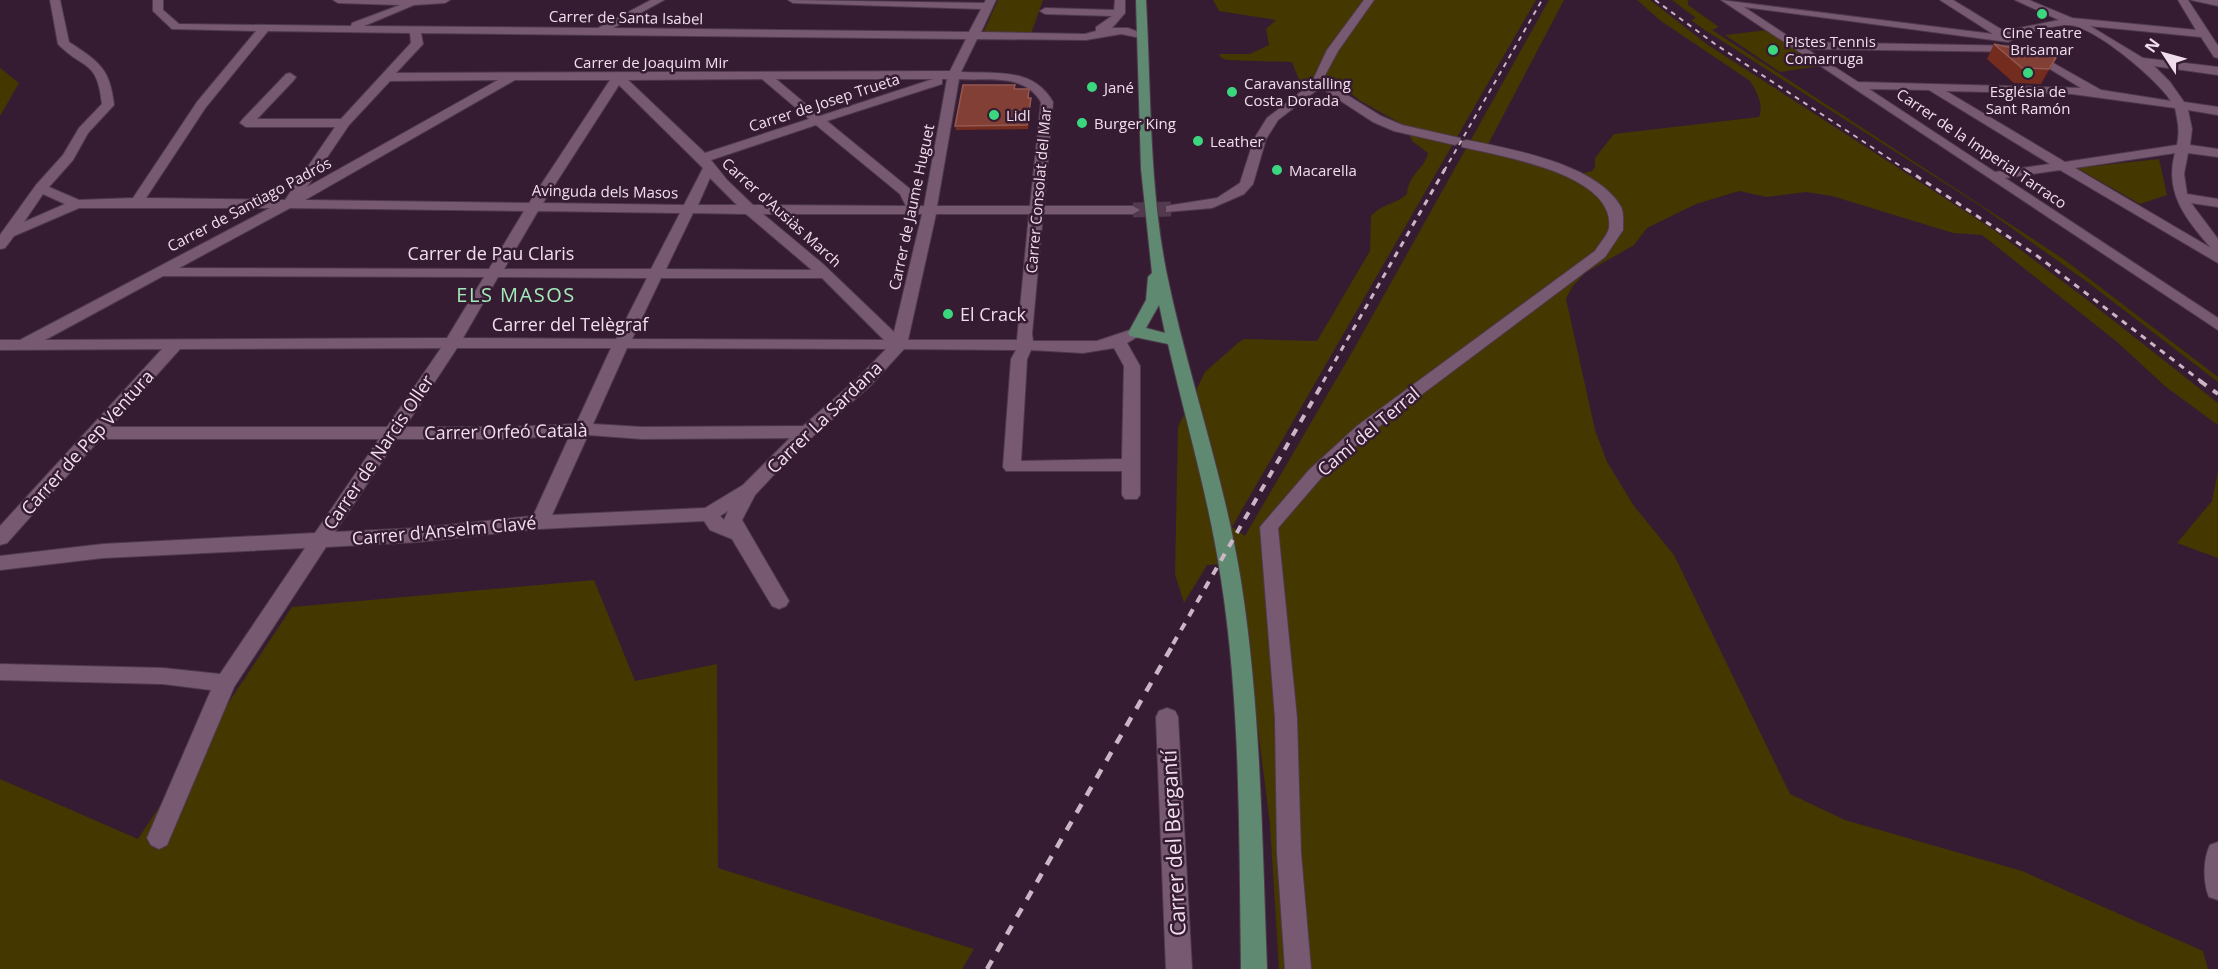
<svg xmlns="http://www.w3.org/2000/svg" width="2218" height="969" viewBox="0 0 2218 969" font-family="'Open Sans',sans-serif">
<rect width="100%" height="100%" fill="#361c32"/>
<path fill="#443700" d="M998,0h45l-12,34h-42l-5,-3z
M1213,0h323l-304,527 13,9 110,-189 194,-347h15l-80,152 93,23 15,-4 3,-4v-9l19,-24 145,-17c5,-11 -2,-26 -9,-36l-89,-60 -24,-21h13l58,45 286,185 92,69 132,104v22l-52,-38 -50,-46 -134,-106 -29,-2 -121,-37 -26,-4 -39,5 -28,-6 -43,13 -49,24 -13,17 -49,28 -13,14 -6,12 29,131 12,32 27,44 40,49 116,239 55,26 177,51 181,80 5,18h-929l-9,-145 -33,-261 -30,2 -23,38 -9,-29 3,-147 27,-55 34,-30 5,-3 73,2 53,-90 1,-35c12,-13 24,-11 36,-22 2,-21 17,-24 21,-41l-16,-12 -5,-14 -48,-27 -21,-17 -39,-3 -7,-18 -65,-2 -6,-2 -2,-4h31l19,-9 -3,-16 10,-9 -57,-9z
M1672,0h16v5l31,22 -7,3 350,228 156,119v5l-132,-101 -104,-74 -277,-177 -14,-10 5,-2z
M1768,30l52,36 -40,6 -55,-37z
M0,68l19,15 -19,33z
M2159,159l8,36 -27,9 -63,-36z
M2218,471v87l-41,-15 35,-42z
M594,580l41,101 82,-17 1,204 256,81 -12,20h-962v-190l138,60 154,-232z"/>
<g fill="none" stroke-linecap="round" stroke-linejoin="round">
<path stroke="#52394e" stroke-width="15" stroke-dasharray="15 8" stroke-linecap="butt" d="M1133,210l38,-1"/>
<g stroke="#4f3a4c" stroke-width="2">
<path id="minor" d="M50,0h10l9,42c30,20 41,26 45,63l-26,28 -15,27 -24,27 30,13 54,-2 64,-96 59,-71 -84,-2 -19,-18v-11h10v10l16,14 172,2 1,-3 48,-18 -62,-2 -5,-3h117l-5,3 -31,2 -50,21 234,2 53,-28h13l-51,28 356,4 12,-23 -188,-6 -5,-3 196,3 2,-3h10l-15,32 104,2 11,-3v-4l16,-11 -67,-2 -5,-3 5,-3 69,2 1,-10h10v13l-13,15h16l18,7v4l-25,-5 -35,6 -109,-1 -16,33c35,2 72,-5 92,30l-9,104h89l7,4 -7,4h-90l-11,120 1,7h64l39,-13 8,5 -17,10 13,23v129l-3,4h-12l-3,-4v-24h-116l-3,-4 8,-108 5,-9 -112,-1 -34,37 -76,67 -39,42 -13,25 47,81 -3,5 -7,3 -7,-3 -40,-67 -22,-9 -6,-9 -165,8 -121,13 -92,5 -92,140 -67,158 -8,4 -8,-4 -4,-7 64,-148 -48,-6 -163,-4v-16l163,4 57,6 85,-126 -202,10 -103,12v-14l103,-12 212,-11 64,-94h-279l-93,104 -7,2v-19l162,-177 -162,1v-10h20l250,-132h-191l-65,28 -9,12 -5,1v-14l36,-50 27,-30 16,-27 23,-24c-5,-46 -18,-33 -44,-60zM268,31l142,2 1,10 -70,76h-84l37,-39 2,-3 -6,-4 -4,1 -44,46 -2,3 6,4h89l-50,73 -139,-2 60,-91zM421,33l545,6 -16,32 -554,2 27,-29zM762,79l47,40 -104,34 -77,-73zM776,79h157l-113,37zM942,79h5l-21,116 -2,11h-4l-10,-17 -83,-68 115,-37zM959,79c29,2 65,-6 82,23l-11,104h-93zM498,80l-191,107 42,-62 41,-44zM515,80h95l-81,123 -224,-3zM619,85l84,83 -19,37 -141,-2zM816,125l84,69 6,12 -153,-1 -26,-25 -16,-20zM710,178l27,27h-39zM43,194l22,10 -41,18zM290,208l234,3 -35,58 -310,-1zM538,211l142,2 -29,56h-147zM693,213l53,1 66,56 -146,-1zM763,214h159l-28,118 -71,-68zM936,214h93l-12,126h-109zM163,276l321,1 -37,61 -402,2zM498,277l149,1 -31,61 -153,-1zM661,278h161l62,62 -252,-1zM441,348l-54,79h-277l70,-78zM457,348h154l-35,76 -67,3h-104zM627,348l259,1 -28,29 -55,48 -161,1 -49,-3zM1114,348l10,18 -2,93 -101,2 6,-102 4,-9 52,3zM570,435l-37,81 -115,12 -83,4 62,-93h112zM588,435l54,4 148,-1 -47,47 -38,23 -153,7zM728,511l-4,9 -4,-4z
M1364,0h10l-36,51 -21,39 -39,30 -12,19 -13,45 -9,10 -32,14 -46,4v-6l51,-8 23,-15 14,-44 13,-21 44,-34 16,-34z
M1721,0l272,34 -53,-34h13l51,31 55,-11 -44,-20h14l43,18 124,12 -18,-30h10l30,46v12l-4,-1 -13,-20 -111,-11 53,32 75,9v8l-64,-9 16,16 14,20 34,5v8l-30,-5 4,19 -2,16 28,4v8l-30,-4 -4,21 3,20 31,5v8l-27,-4 27,36v24l-158,-93 -55,8 213,140v12zM1744,7l264,35 6,-3 -3,-3c18,-3 38,-10 56,-11 25,-1 90,54 104,76l-70,-11 -78,-44 -226,-4zM1807,49l219,3 1,3 54,33 -223,-6zM1869,89l60,1 121,74 -55,8zM1946,91l126,3 103,14c3,14 5,23 2,37l-112,17zM2175,153c-11,40 11,66 36,95l-136,-80z
M2191,0h27v6z
M1331,85l50,31 21,9 58,13 1,3 -6,4 -61,-14 -21,-9 -46,-30 -2,-3z
M1467,140c44,9 130,24 154,67 3,6 2,16 2,23l-18,27 -236,177 -48,44 -43,50 19,190 4,135 10,116h-26l-8,-116 -2,-135 -15,-191 49,-57 48,-44 238,-175c4,-7 13,-16 14,-23 7,-54 -109,-72 -147,-81v-6z
M1167,708l8,3 3,6 14,252h-26l-10,-252 3,-6z
M2218,842v58l-9,-3c-6,-14 -6,-38 1,-52z"/>
</g>
<g stroke="#4f3a4c" stroke-width="2">
<path id="major" d="M1136,0h10c5,90 3,181 20,270 21,104 58,205 75,311 20,128 21,259 26,388h-26c-2,-130 0,-262 -20,-390 -12,-80 -35,-157 -53,-235l-38,-8 -2,-3 18,-33 2,-23 4,-4 -11,-104zM1159,305l1,4 5,24 -19,-5z"/>
</g>
<use href="#minor" fill="#775a72" fill-rule="evenodd"/>
<use href="#major" fill="#5f8970" fill-rule="evenodd"/>
<path stroke="#cab6c6" stroke-width="2" stroke-dasharray="5 5" stroke-linecap="butt" d="M1655,0l60,44 193,127
M1444,171l98,-171"/>
<path stroke="#cab6c6" stroke-width="3" stroke-dasharray="6 6" stroke-linecap="butt" d="M1906,169l130,86 166,127
M1323,382l122,-213"/>
<path stroke="#cab6c6" stroke-width="4" stroke-dasharray="8 8" stroke-linecap="butt" d="M2200,381l18,13
M1173,644l151,-263"/>
<path stroke="#cab6c6" stroke-width="4.5" stroke-dasharray="10 10" stroke-linecap="butt" d="M987,969l187,-326"/>
</g>
<path fill="#742c1f" d="M1994,44l62,14 -15,26 -27,-1 -27,-24z
M1015,89l14,4 -1,5 3,4 -3,27 -72,1 -1,-4z"/>
<path fill="#561e1e" d="M2056,58l-8,15 -7,11 8,-15z"/>
<path fill="#823f35" stroke="#935852" stroke-width="1.5" d="M1994,44l62,14 -7,11 -27,-1z
M963,85h52l-1,4h15l-1,9h3l-4,27 -72,1z"/>
<g fill="#3bd77f" stroke="#361c32" stroke-width="2">
<circle cx="2042" cy="14" r="6"/>
<circle cx="1773" cy="50" r="6"/>
<circle cx="2028" cy="73" r="6"/>
<circle cx="1092" cy="87" r="6"/>
<circle cx="1232" cy="92" r="6"/>
<circle cx="994" cy="115" r="6"/>
<circle cx="1082" cy="123" r="6"/>
<circle cx="1198" cy="141" r="6"/>
<circle cx="1277" cy="170" r="6"/>
<circle cx="948" cy="314" r="6"/>
</g>
<g text-anchor="middle" dominant-baseline="central" stroke-width="5" stroke-linejoin="round" paint-order="stroke">
<g font-size="15" fill="#f0deec" stroke="#361c32">
<text transform="translate(626 17) rotate(1)">Carrer de Santa Isabel</text>
<text x="651" y="62">Carrer de Joaquim Mir</text>
<text transform="translate(824 102) rotate(-18)">Carrer de Josep Trueta</text>
<text transform="translate(1982 148) rotate(34)">Carrer de la Imperial Tarraco</text>
<text transform="translate(1038 190) rotate(-85)">Carrer Consolat del Mar</text>
<text transform="translate(605 191) rotate(1)">Avinguda dels Masos</text>
<text transform="translate(249 204) rotate(-28)">Carrer de Santiago Padrós</text>
<text transform="translate(911 207) rotate(-78)">Carrer de Jaume Huguet</text>
<text transform="translate(782 212) rotate(42)">Carrer d'Ausiàs March</text>
</g>
<g font-size="15" fill="#f0deec" stroke="#361c32" text-anchor="start">
<text x="2042" y="32" text-anchor="middle">Cine Teatre<tspan x="2042" dy="17">Brisamar</tspan></text>
<text x="1785" y="41">Pistes Tennis<tspan x="1785" dy="17">Comarruga</tspan></text>
<text x="1244" y="83">Caravanstalling<tspan x="1244" dy="17">Costa Dorada</tspan></text>
<text x="1104" y="87">Jané</text>
<text x="2028" y="91" text-anchor="middle">Església de<tspan x="2028" dy="17">Sant Ramón</tspan></text>
<text x="1006" y="115">Lidl</text>
<text x="1094" y="123">Burger King</text>
<text x="1210" y="141">Leather</text>
<text x="1289" y="170">Macarella</text>
</g>
<g font-size="18" fill="#f0deec" stroke="#361c32">
<text x="491" y="253">Carrer de Pau Claris</text>
<text x="570" y="324">Carrer del Telègraf</text>
<text transform="translate(824 417) rotate(-44)">Carrer La Sardana</text>
<text transform="translate(506 431) rotate(-1)">Carrer Orfeó Català</text>
<text transform="translate(1368 431) rotate(-40)">Camí del Terral</text>
<text transform="translate(87 442) rotate(-48)">Carrer de Pep Ventura</text>
<text transform="translate(378 452) rotate(-56)">Carrer de Narcis Oller</text>
<text transform="translate(444 530) rotate(-5)">Carrer d'Anselm Clavé</text>
</g>
<g font-size="18" fill="#f0deec" stroke="#361c32" text-anchor="start">
<text x="960" y="314">El Crack</text>
</g>
<g font-size="20" letter-spacing="1.5" fill="#a2eab8" stroke="#361c32">
<text x="516" y="294">ELS MASOS</text>
</g>
<g font-size="21" fill="#f0deec" stroke="#361c32">
<text transform="translate(1173 843) rotate(-93)">Carrer del Bergantí</text>
</g>
</g>
<g transform="translate(2164 54) rotate(306)" stroke="#361c32" stroke-width="4.5" paint-order="stroke">
<path d="M0-4.5L10 22L0 15L-10 22Z" fill="#f0deec"/>
<text y="-9" font-size="16" font-weight="bold" text-anchor="middle" fill="#f0deec">N</text>
</g>
</svg>
